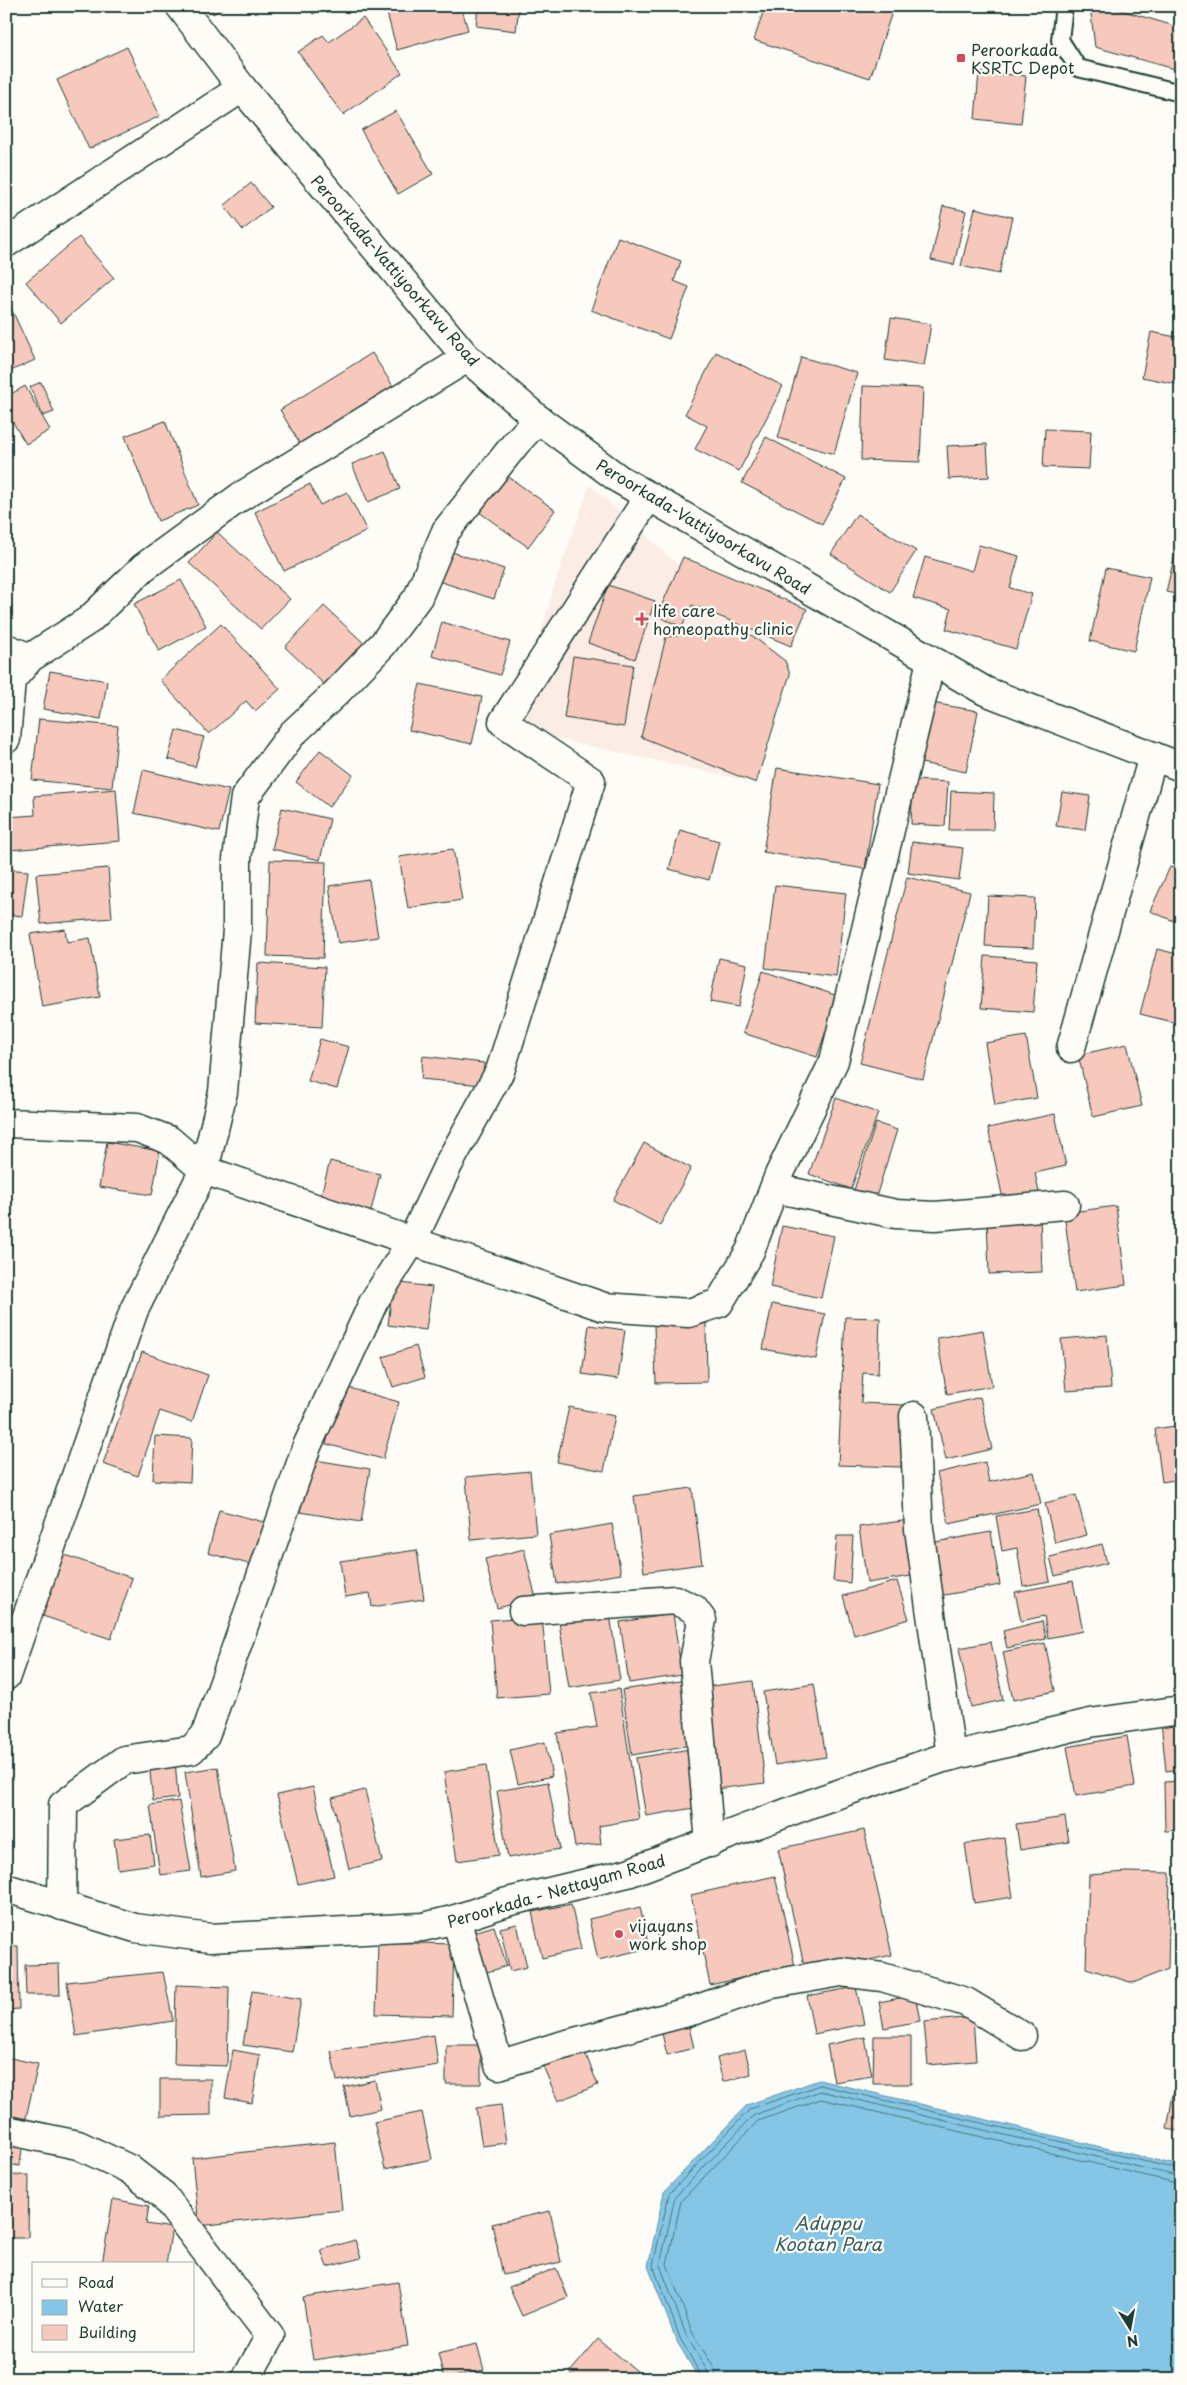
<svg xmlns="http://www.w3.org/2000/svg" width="1187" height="2385" viewBox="0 0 1187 2385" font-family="'Playpen Sans',sans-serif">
<rect width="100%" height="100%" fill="#fdfcf7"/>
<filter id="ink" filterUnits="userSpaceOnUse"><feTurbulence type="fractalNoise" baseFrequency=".02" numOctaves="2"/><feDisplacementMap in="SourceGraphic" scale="10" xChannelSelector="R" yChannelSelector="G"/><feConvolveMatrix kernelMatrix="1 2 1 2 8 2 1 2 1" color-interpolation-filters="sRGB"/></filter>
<g filter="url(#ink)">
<path fill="#fbede5" d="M590,485l195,176 -29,122 -243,-54 44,-152z"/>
<path fill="#85c6e6" stroke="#5c8f9f" d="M819,2080l362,86v213h-482l-23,-39 -28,-74 16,-74 83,-87z"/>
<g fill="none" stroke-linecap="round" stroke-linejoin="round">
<path stroke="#48747b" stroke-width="1" d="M703,2379l-23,-41 -27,-73 16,-71 81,-85 70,-24 361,85
M709,2379l-1,-7 -22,-37 -26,-70 15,-68 79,-82 66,-24 361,86
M717,2379l-3,-11 -22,-36 -25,-68 14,-63 77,-80 63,-22 360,85"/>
</g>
<path fill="#f7c9bc" stroke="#1f3d34" d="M208,6h19l-14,8z
M308,6h18l-13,8z
M385,6h76l7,24 -71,20z
M478,6h41l-3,25 -40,-5z
M765,6h129l-24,72 -116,-38z
M1090,6h17l74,22v43l-86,-24z
M363,18l39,55 -59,42 -45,-63 25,-17 6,7z
M127,47l33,69 -71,33 -32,-69z
M979,72l47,4 -5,48 -46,-5z
M396,111l37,63 -35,20 -37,-64z
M251,183l20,24 -28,23 -19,-24z
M943,206l23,5 -12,54 -23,-5z
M975,208l37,9 -13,57 -38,-8z
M79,237l35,41 -53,45 -35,-41z
M618,237l63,24 -7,20 15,6 -20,52 -78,-29z
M6,297l29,63 -29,13z
M891,318l40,6 -7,42 -39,-6z
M1151,332l30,6v27l-5,19 -34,-7z
M716,352l67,34 -44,85 -44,-22 12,-23 -22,-12z
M372,353l21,33 -93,58 -20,-34z
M801,357l56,16 -23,81 -56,-16z
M41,382l13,30 -11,4 -13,-29z
M25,386l25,44 -24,14 -20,-33v-14z
M863,386l60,2 -3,74 -59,-2z
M165,421l33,84 -40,16 -33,-85z
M1045,429l46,2 -2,38 -46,-2z
M766,437l80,42 -24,45 -80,-41z
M987,444l2,33 -40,2 -2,-33z
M385,451l15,38 -32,13 -16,-38z
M506,475l49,35 -27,37 -49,-35z
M310,484l10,21 27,-13 20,39 -83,40 -29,-59z
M857,514l59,37 -26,41 -59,-38z
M1181,528v67l-15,-3z
M217,532l73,67 -29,30 -72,-66z
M979,545l40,11 -9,32 22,6 -16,55 -70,-20 5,-20 -38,-11 12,-41 47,14z
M446,550l58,19 -10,30 -59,-19z
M683,557l124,52 -16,37 -99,-41 -10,22 -25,-11z
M1106,568l44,9 -16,74 -44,-10z
M181,580l25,46 -47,25 -25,-47z
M608,585l47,16 -20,58 -47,-16z
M324,606l44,41 -40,41 -43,-41z
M442,622l68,20 -10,33 -68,-19z
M221,624l59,65 -25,22 -9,-10 -37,33 -49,-54z
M742,628l43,33 5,13 -34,109 -115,-46 25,-100z
M573,656l60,9 -9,62 -60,-9z
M50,671l57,10 -6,38 -58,-10z
M420,684l62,13 -10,47 -63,-14z
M932,703l46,8 -12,61 -45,-9z
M39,719l79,7 -6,62 -80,-8z
M176,730l28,7 -9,30 -27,-8z
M320,750l33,25 -24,32 -33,-25z
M777,768l101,16 -13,85 -102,-17z
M143,770l86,20 -10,42 -85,-19z
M913,780l35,2 -3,44 -34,-2z
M116,789l4,52 -111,9 -2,-33 28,-2 -1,-19z
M951,791l43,2 -1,37h-44z
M1062,792l28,4 -5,34 -29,-4z
M282,808l48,11 -10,41 -48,-11z
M680,830l39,11 -10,39 -40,-11z
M912,842l51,6 -4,32 -51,-7z
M453,849l9,51 -54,8 -9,-51z
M270,860l56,2 -3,96 -56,-2z
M1170,867l11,4v53l-31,-13z
M108,868l4,50 -71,6 -5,-50z
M6,869l22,2 -6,45 -16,-2z
M907,877l63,15 -47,187 -63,-16z
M369,880l9,57 -40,6 -9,-57z
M775,885l71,8 -10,84 -71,-9z
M988,896l47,2 -2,50 -48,-2z
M65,929l2,13 23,-4 10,59 -58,10 -12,-73z
M1157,949l24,6v69l-41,-10z
M985,956l52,4 -4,52 -52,-4z
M719,958l28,6 -8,43 -29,-5z
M258,963l67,4 -3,60 -67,-4z
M763,971l75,25 -21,61 -74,-24z
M1026,1036l11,62 -42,7 -10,-62z
M320,1039l29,8 -12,42 -29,-8z
M1127,1044l15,62 -49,11 -15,-62z
M423,1056l61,7 -2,22 -61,-6z
M836,1098l42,15 -27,76 -42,-15z
M1055,1114l11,52 -31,7 5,24 -36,7 -16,-76z
M876,1123l21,7 -22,70 -22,-7z
M107,1142l53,9 -8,44 -53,-8z
M644,1143l47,25 -31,57 -47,-25z
M330,1161l50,13 -10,41 -51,-13z
M1116,1206l10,79 -51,7 -11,-79z
M1040,1215l2,57 -53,2 -2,-57z
M782,1226l52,10 -13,62 -51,-11z
M393,1282l39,5 -6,43 -38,-5z
M772,1304l53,10 -9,45 -53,-10z
M845,1317l35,1 -2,56 -15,-1 -2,30 43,2 -3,62 -63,-2z
M706,1323l1,59 -51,1 -2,-58z
M589,1325l36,5 -7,49 -36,-5z
M983,1330l9,56 -45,8 -10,-56z
M1107,1335l4,53 -45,3 -5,-52z
M416,1346l9,31 -32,10 -10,-30z
M142,1352l66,23 -16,47 -32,-11 -22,65 -35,-12z
M342,1386l57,16 -16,57 -57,-15z
M980,1397l12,52 -46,11 -12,-51z
M569,1407l46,9 -11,55 -47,-9z
M1181,1425v54l-19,3 -7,-53z
M155,1436l37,2 -2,44 -37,-2z
M309,1459l61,10 -9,53 -61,-10z
M985,1462l4,20 45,-10 7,32 -92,20 -12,-51z
M530,1471l6,63 -65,6 -5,-63z
M692,1488l10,76 -58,8 -10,-76z
M1076,1495l11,40 -32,8 -10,-40z
M1037,1509l13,72 -27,5 -6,-38 -15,3 -6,-35z
M219,1510l52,14 -11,43 -52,-14z
M909,1520l8,55 -50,8 -8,-56z
M612,1524l9,50 -64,10 -8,-49z
M991,1532l9,53 -61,11 -9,-53z
M837,1536h16l-3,47 -17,-2z
M1102,1544l5,19 -52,13 -5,-19z
M524,1549l12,50 -39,9 -12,-49z
M417,1550l7,49 -52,8 -2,-14 -25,4 -5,-36z
M59,1553l73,25 -21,61 -74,-25z
M897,1581l12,38 -55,16 -11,-39z
M1073,1581l10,50 -35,7 -4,-22 -23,5 -6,-29z
M673,1614l9,61 -53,8 -9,-61z
M610,1615l10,65 -51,8 -10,-66z
M542,1616l7,78 -52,4 -7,-78z
M1042,1621l4,18 -39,9 -4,-17z
M991,1642l12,58 -32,7 -12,-59z
M1045,1643l10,48 -42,9 -10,-48z
M686,1680l11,64 -65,11 -10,-65z
M753,1681l12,102 -50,6 -12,-102z
M814,1684l12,73 -51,8 -12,-73z
M619,1689l20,130 -40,7 2,18 -26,3 -18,-114 40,-6 -6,-34z
M1181,1721v48l-15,2 -5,-49z
M1127,1736l8,50 -59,10 -9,-49z
M545,1742l7,34 -34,8 -8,-34z
M690,1749l10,58 -54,9 -10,-58z
M175,1760l3,38 -25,3 -4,-38z
M486,1765l13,90 -42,6 -13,-89z
M218,1767l17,104 -34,6 -16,-105z
M1181,1781v49l-16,1 -1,-49z
M548,1782l12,67 -52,9 -11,-67z
M313,1787l21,89 -36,8 -21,-89z
M365,1790l17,71 -33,8 -17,-71z
M179,1801l12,70 -31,4 -10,-70z
M1065,1817l4,25 -49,8 -4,-26z
M864,1830l28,125 -86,19 -28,-125z
M150,1835l4,29 -36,5 -4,-30z
M1004,1838l9,59 -39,6 -9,-59z
M1126,1872l44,1 -2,96 -35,14 -47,-15 3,-93z
M775,1876l20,90 -85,19 -19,-90z
M571,1904l10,45 -39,9 -10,-46z
M640,1907l9,41 -51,12 -9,-41z
M517,1924l10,43 -17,4 -10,-43z
M494,1926l13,40 -23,7 -13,-40z
M378,1942l76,2 -2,72 -76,-2z
M6,1946h12l1,63 -13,1z
M59,1964l1,31h-34l-1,-30z
M163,1972l10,49 -97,15 -9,-54z
M176,1985l53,2 -2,79 -53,-2z
M856,1987l8,37 -50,10 -7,-38z
M252,1991l49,8 -9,53 -49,-7z
M915,1995l5,26 -36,7 -5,-26z
M973,2017l3,44 -48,4 -4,-43z
M688,2023l6,25 -27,7 -6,-26z
M434,2035l4,30 -101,16 -6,-30z
M874,2036h37v48h-38z
M865,2037l7,39 -38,6 -7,-37z
M446,2045h35v39h-35z
M233,2050l27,5 -8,48 -27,-5z
M584,2050l14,35 -40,16 -15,-35z
M745,2050l6,24 -28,8 -6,-24z
M6,2057l32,7 -13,58 -19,-4z
M160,2079h51v36l-51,1z
M375,2080l6,29 -31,7 -6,-29z
M1173,2094l8,2v36l-14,-3z
M501,2105l5,38 -24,3 -6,-38z
M422,2112l10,47 -47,10 -11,-47z
M6,2136l17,2 -3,28 -14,-2z
M335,2142l7,68 -143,16 -7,-68z
M6,2175h23l-1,63h-22z
M113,2199l36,7 -3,18 26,4 -6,36h-64z
M550,2211l11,51 -58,13 -11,-51z
M355,2240l6,18 -34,9 -6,-17z
M556,2268l12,29 -46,19 -13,-29z
M398,2282l10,64 -95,14 -10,-63z
M598,2339l39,32 -6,8h-53l-8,-7z
M477,2344l7,26 -40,9 -6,-26z"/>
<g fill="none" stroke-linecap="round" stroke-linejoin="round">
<g stroke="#1f3d34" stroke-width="20">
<path id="lane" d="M1064,6l-4,34 18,28 103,25"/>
</g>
<g stroke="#1f3d34" stroke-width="31">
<path id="street" d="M6,243l236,-155
M6,648l24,10
M6,739l5,-59 19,-22 59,-38 55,-53 96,-70 227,-139
M1071,1048l82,-292
M6,1123l131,5 32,12 35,30 400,137 85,6 30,-10 31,-52 29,-76 55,-114 97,-400
M774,1188l122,26 39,2 130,-11
M914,1416l5,113 32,227
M523,1611l152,-11 19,9 8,11 -8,41 16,182
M6,1676l128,-366 70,-140 19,-78 14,-162v-71l8,-62 47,-63 45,-42 46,-48 35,-47 28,-66 70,-88 22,-24
M62,1906l1,-101 61,-45 67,-10 14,-14 102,-290 67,-145 38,-60 36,-76 52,-94 91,-290 -88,-59 146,-226
M456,1919l43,146 57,-18 139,-37 72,-25 74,-13 41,5 84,25 56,34
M6,2130l72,15 51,24 34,26 107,141 -24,43"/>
</g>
<g stroke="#1f3d34" stroke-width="31">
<path id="secondary" d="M180,6l62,82 225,270 71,61 81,60 366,212 196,76
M6,1888l129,40 75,10 213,-11 33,-8 51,-17 121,-29 187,-71 125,-43 150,-36 91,-13"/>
</g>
<use href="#lane" stroke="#fdfcf7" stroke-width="16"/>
<use href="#street" stroke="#fdfcf7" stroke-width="28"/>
<use href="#secondary" stroke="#fdfcf7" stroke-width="28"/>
</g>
</g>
<g fill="#d1495b" stroke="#fdfcf7" stroke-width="2">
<rect x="956" y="53" width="10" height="10" rx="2.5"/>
<path d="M639.5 611.5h5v5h5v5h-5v5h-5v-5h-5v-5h5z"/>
<circle cx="619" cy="1934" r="5"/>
</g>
<g text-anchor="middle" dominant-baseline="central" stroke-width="4.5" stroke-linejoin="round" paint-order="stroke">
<g font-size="16" fill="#1f3d34" stroke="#fdfcf7" text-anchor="start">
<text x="971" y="49">Peroorkada<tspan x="971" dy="18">KSRTC Depot</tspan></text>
<text x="653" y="610">life care<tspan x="653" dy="18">homeopathy clinic</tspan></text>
<text x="629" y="1925">vijayans<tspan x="629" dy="18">work shop</tspan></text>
</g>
<g font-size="16" fill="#1f3d34" stroke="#fdfcf7">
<text transform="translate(396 270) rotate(49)">Peroorkada-Vattiyoorkavu Road</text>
<text transform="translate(704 526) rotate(31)">Peroorkada-Vattiyoorkavu Road</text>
<text transform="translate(556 1890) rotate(-16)">Peroorkada - Nettayam Road</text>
</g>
<g font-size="18" font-style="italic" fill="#385f60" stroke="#fdfcf7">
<text x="828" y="2222">Aduppu<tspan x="828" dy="21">Kootan Para</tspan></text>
</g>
</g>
<rect width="1187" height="2385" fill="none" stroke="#fdfcf7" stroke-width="25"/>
<rect x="12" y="12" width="1162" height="2360" fill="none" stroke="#1f3d34" stroke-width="2" filter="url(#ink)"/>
<rect x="32" y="2262" width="162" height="90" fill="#fdfcf7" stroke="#a4b0a9"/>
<rect x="42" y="2279" width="25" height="8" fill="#fdfcf7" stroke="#a4b0a9"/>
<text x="78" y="2288" font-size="15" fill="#1f3d34">Road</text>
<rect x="42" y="2300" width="25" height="15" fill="#85c6e6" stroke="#a4b0a9"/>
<text x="78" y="2312" font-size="15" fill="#1f3d34">Water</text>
<rect x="42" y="2325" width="25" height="15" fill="#f7c9bc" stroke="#a4b0a9"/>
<text x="78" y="2338" font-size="15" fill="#1f3d34">Building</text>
<g transform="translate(1130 2328) rotate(169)" stroke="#fdfcf7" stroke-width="4" paint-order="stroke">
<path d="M0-4L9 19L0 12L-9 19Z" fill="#1f3d34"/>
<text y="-8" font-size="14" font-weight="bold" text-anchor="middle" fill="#1f3d34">N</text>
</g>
</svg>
